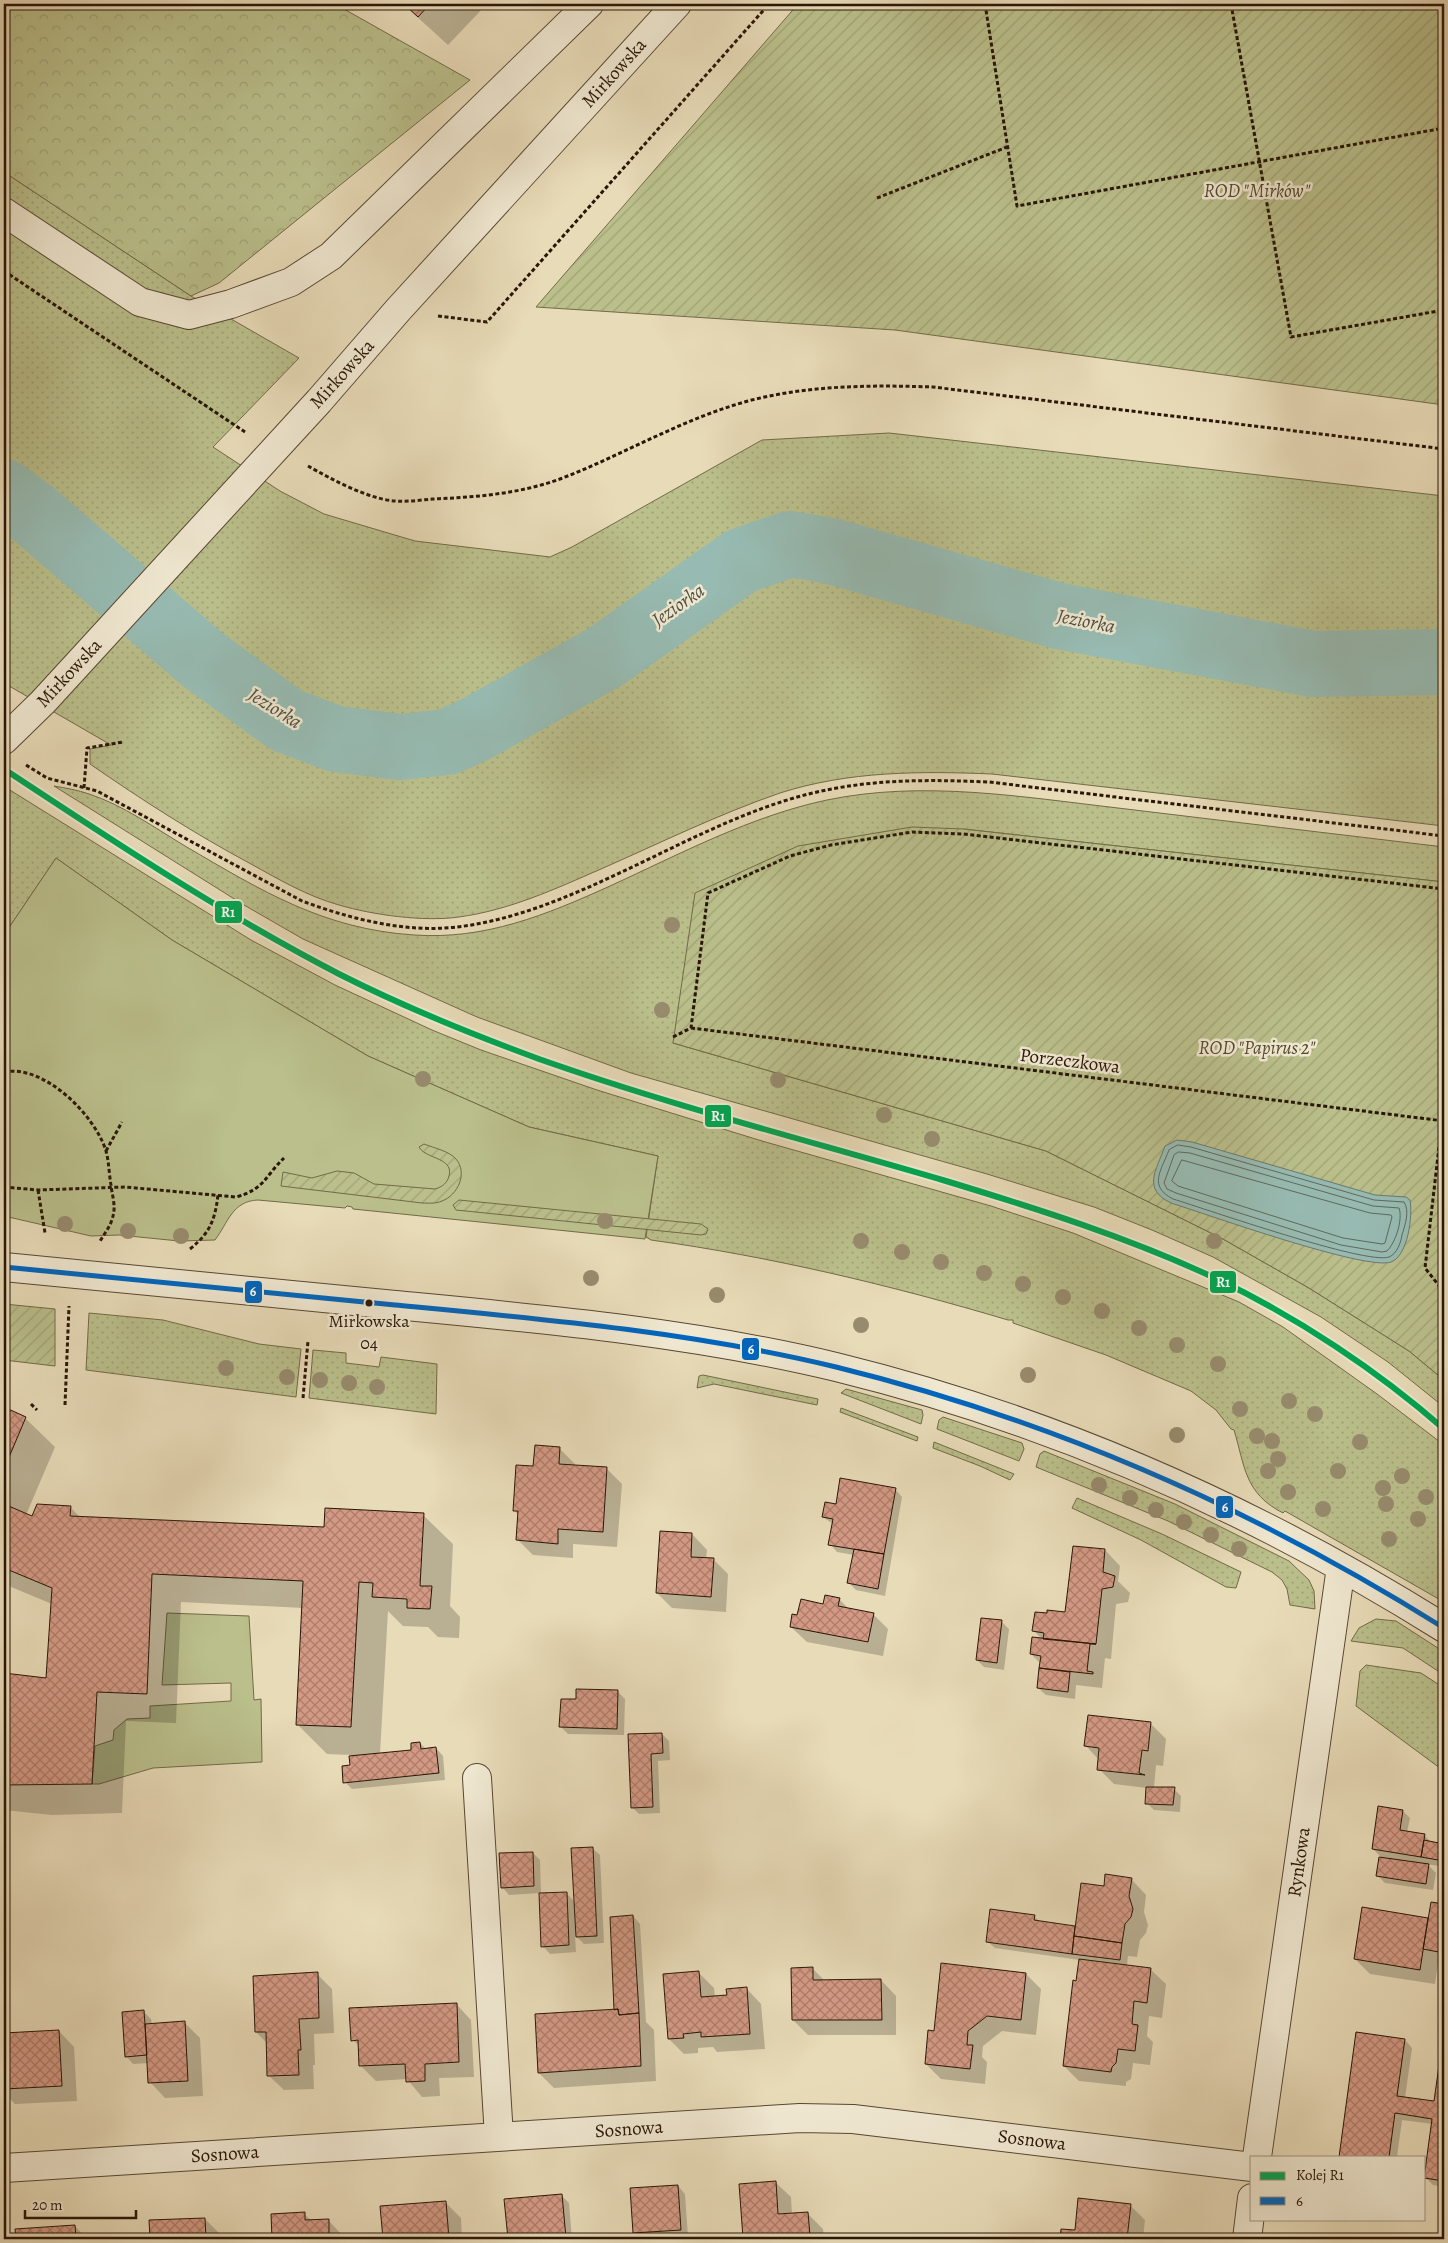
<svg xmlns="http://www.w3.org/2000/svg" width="1448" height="2243" viewBox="0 0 1448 2243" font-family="Alegreya,serif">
<defs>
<pattern id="grass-dots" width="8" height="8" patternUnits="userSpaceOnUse" patternTransform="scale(1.25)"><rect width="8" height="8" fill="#babf8b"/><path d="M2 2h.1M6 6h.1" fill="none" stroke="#a0a376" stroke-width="1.8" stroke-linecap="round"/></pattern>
<pattern id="forest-crowns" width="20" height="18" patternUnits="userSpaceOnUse" patternTransform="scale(1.25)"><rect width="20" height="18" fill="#babf8b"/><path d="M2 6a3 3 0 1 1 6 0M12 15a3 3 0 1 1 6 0" fill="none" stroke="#a0a376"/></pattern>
<pattern id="garden-furrows" width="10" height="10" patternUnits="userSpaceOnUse" patternTransform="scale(1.25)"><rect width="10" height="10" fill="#babf8b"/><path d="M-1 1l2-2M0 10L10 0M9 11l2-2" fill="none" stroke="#a0a376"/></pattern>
<pattern id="building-cross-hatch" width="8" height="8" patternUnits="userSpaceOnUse" patternTransform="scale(1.25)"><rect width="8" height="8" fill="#d49984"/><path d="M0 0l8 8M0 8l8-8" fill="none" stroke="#ac7c6a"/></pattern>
</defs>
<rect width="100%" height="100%" fill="#e8dbb8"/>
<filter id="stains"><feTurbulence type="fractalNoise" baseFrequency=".004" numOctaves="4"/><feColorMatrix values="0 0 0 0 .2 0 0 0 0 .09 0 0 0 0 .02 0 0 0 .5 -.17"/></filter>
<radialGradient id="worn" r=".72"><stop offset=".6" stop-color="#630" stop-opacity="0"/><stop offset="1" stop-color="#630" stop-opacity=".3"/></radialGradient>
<path fill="url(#grass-dots)" stroke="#726a49" d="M4,172l187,124 108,62 -86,89 67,44 44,23 91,27 135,16 22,-10 190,-107 127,-7 555,63v330l-452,-52c-72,-3 -143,-3 -212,19 -61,21 -120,50 -179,76 -46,20 -91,41 -142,48 -35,5 -86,-2 -120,-12 -32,-9 -59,-25 -88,-41 -56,-30 -109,-64 -161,-100v-15l21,-4 -107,-62z
M54,786c11,2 24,4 35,8 34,11 66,34 96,52 77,45 138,83 229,89 71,5 132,-20 196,-49 70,-32 141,-70 217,-86 96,-20 195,-3 291,8 108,13 217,26 326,39v35l-481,-53 -290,214 373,108 177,88 86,49 100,63 35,29v27l-56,-45 -67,-45 -108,-60 -61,-27 -58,-23 -107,-33 -356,-101 -154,-56 -174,-78 -59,-34z
M5,787l246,153 84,45 97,45 49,20 116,40 165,51 229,65 82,27 166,69 44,25 94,67 67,51v157l-159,-91 -2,2c-39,-20 -38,-47 -49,-83l-3,-1 -15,-19 -25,-19 -85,-36 -93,-32v-3h-5c-118,-35 -235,-63 -357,-80l-5,-3 12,-81 -129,-29 -161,-71 -196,-116 -116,-82 -52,77z
M89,1313l74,7 96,24 42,5 -5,48 -210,-27z
M313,1350l33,3v10l33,4 2,-10 56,7 -1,50 -127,-16z
M703,1375l115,24 -1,6 -103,-21 -17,4 2,-12z
M846,1389l76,21 1,5 -2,9 -80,-31z
M841,1408l77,29 -1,4 -77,-29z
M943,1417l79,26 2,6 -5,12 -82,-32 2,-9z
M934,1442l80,32 -4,6 -30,-14 -47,-18z
M1044,1451l131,53 114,57 20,19 5,11 1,18 -25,-4 -3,-16 -5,-9 -10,-8 -104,-51 -132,-54 4,-13z
M1077,1498l85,36 79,38 -5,16 -10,-1 -85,-47 -69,-32z
M1376,1619l20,2 48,31v23l-41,-27 -52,-7 8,-13z
M1366,1665l55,8 23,15v83l-88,-65 4,-35z"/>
<path fill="url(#forest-crowns)" stroke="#726a49" d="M4,4h331l135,76 -251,203 -28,13 -187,-124z"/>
<path fill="#babf8b" stroke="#726a49" d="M56,858l116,82 196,116 161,71 129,29 -13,83 -292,-30 -1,-2 -5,-1 -2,2 -87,-8c-26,1 -30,23 -43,40l-36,1 -60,-6 -28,1 -87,-20v-281z
M167,1613l82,3 5,84 7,-1 1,63 -109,6 -54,16h-7l3,-38 18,-6 1,-10 13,-11 23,-1v-12l81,-5v-18l-69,2z"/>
<path fill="url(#garden-furrows)" stroke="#726a49" d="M798,4h646v401l-549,-75 -359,-23z
M912,827l51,2 481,53v498l-35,-29 -100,-63 -86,-49 -177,-88 -373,-108 22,-150 103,-47z
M424,1144c10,4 25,7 32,15 12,14 2,36 -14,42 -7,3 -13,2 -20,2l-141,-17 2,-14 29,6 25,-7 17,2 20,11 61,5c6,-2 10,-4 13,-10 9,-22 -22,-19 -29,-32z
M459,1200l242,24 7,5 -2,5 -5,1 -245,-25 -3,-5z
M4,1304l51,5v57l-51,-6z"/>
<path fill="#97bbb2" stroke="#6b796e" d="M1177,1140l15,2 183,53 31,2 4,3c3,15 -2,56 -19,62 -25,9 -185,-48 -220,-59 -29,-14 -15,-32 -6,-57z"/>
<path fill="#0003" d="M403,4h84l-39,41z
M4,1409l21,9 30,29 -29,68 6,2 38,-10 11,11 245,10 97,-13 30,29 -3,62 10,11 -1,21 -21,-1 -10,-10 -25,-1 -15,-15 -8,143 33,-3 7,-8 6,6 10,-1 7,8 2,24 -93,9 -7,-7 7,-16 -1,-11 -24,-1 -30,-30 6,-116 -122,-6 -5,121 -50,-2 -4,92 -70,2 -48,-5v-136l44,6 4,-76 -48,-20z
M560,1449l15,15v2l31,2 16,16 -5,63 -44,-3v14l-40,-3 -15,-15 1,-24 -5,-6 20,-42z
M895,1489l7,8 -17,99 -29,-6 -7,-7 5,-28 -17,-3 -7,-8 3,-20 -10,-7 14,-11z
M692,1534l15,16 -1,9h7l15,15 -2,38 -54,-4 -15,-15z
M1105,1550l15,16 -2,15 12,12 -2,9 -12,2 -5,55 -6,-1 -3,30 -26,-3 -1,14 -29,-4 -8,-7 3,-24 -10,-10 12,-14 -9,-9 32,-17z
M839,1599l11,11 23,4 15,15 -5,27 -76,-14 -16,-15 7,-11z
M1002,1622l7,7 -5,41 -20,-3 -7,-7z
M617,1691l8,8 -1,36 -56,-1 -7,-7 16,-26z
M1150,1723l16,16 -3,27 -7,-1 -2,23 20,1 7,7 -1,16 -26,-2 -7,-7v-15l-33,-4 -15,-15v-9l-13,-14z
M662,1734l7,7 1,19 -12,1 2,52 -21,1 -7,-7 -3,-72z
M1403,1811l7,7 -3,14 17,3 8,8 12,2v22l-17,-3 9,9 -3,17 -48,-7 -7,-7 5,-17 -10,-10z
M592,1848l8,7 4,88 -20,1 -9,-9 1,17 -26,2 -7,-8 -3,-53 -31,2 -7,-8 31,-34 7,7 1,34 25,-1 9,9z
M1131,1879l15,16 -2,17 4,13 -2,8 -6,7 -3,17 -9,-1 -1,10 23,3 16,15 -4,34 -13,-2 -2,20 6,6 -3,23 -17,-2 -2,16 -5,3v4l-47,-5 -15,-15 16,-106 -85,-12 -8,-7 47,-25 6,6 36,5 29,-40z
M1432,1903l12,3v59l-6,-1 -3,20 -65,-10 -15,-15 8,-51 66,11z
M633,1916l7,8 6,98 8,8 2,51 -102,7 -15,-15 77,-62z
M4,1958l2,36h-2z
M812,1968l13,13 56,-1 15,16v39h-88l-15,-15z
M699,1973l15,15 1,9 14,-1 17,-8 15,16 4,45 -48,3 -4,-5 -15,1v5l-14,1 -15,-15z
M317,1974l15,15 2,44 -20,1 1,31h-2l1,24 -30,1 -16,-15 -1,-32 -11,-11z
M1026,1974l15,15 -5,46 -34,-4 -19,15 -1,11 5,5 -2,22 -44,-5 -15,-15 9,-32z
M456,2004l15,16 3,57 -35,1 1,18 -18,1 -15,-18 -31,2 -15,-15 -1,-19 -7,-7z
M144,2012l7,7 1,5 33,-1 15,15 3,58 -38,2 -15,-16 -1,-19 -16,1 -7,-8z
M59,2031l15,16 3,54 -62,3 -11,-11v-59z
M1357,2033l48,7 7,8 -7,50 30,4 9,-56v141l-11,-2 -7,-7 7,-54 -31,-4 -5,37h-57z
M775,2182l16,15 1,18 16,-1 15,15 1,10h-78l-2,-2z
M678,2186l7,8 3,43 -47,2 -7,-7z
M561,2195l8,8 3,36h-63l-3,-38z
M446,2203l15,15 1,21h-78l-3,-32z
M1130,2205l15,15 -2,19h-82l1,-9 14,2z
M304,2214l8,7 16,-1 15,16v3h-70l-1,-24z
M205,2219l15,15v5h-69l-1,-17z
M75,2226l12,13h-70v-9z"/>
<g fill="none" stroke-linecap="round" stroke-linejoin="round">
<path stroke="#60685c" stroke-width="1" d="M1178,1145l13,2 183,53 30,2c6,9 1,23 -2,33 -1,7 -5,19 -13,22 -23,8 -183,-48 -216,-58 -25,-13 -12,-28 -4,-49z
M1179,1152l11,1 183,53 26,2c4,11 -3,34 -12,43l-5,1 -41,-7 -165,-52 -9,-4 -3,-6 10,-28z
M1182,1160l188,53 21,2 1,2 -7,26 -3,1 -39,-6 -165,-52 -6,-5z"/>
<path stroke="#97bbb2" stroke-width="66" d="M4,492l31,23 167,144 84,61 50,19 64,8 47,-5 27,-12 131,-73 136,-96 49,-17 41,7 228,65 254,48 131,-2"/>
</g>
<path fill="url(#building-cross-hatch)" stroke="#291607" d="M404,4h26l-12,13z
M4,1407l22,10 -22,52z
M535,1445l25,2 -1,17 48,3 -4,65 -45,-3v15l-42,-4 2,-29h-5l3,-46 17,1z
M840,1478l56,10 -12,66 -56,-9 5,-26 -11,-2 3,-15 11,2z
M4,1504l28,12 5,-12 34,2 -1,10 254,11 1,-19 99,5 -4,73h12l-2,23 -23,-1v-9l-35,-2 1,-14 -14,-1 -8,145 -55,-2 7,-144 -151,-7 -5,120 -50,-2 -5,92 -88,1v-112l42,5 6,-90 -48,-20z
M660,1531l32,2 -1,24 23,1 -3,39 -55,-4z
M1073,1546l32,3 -2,23 12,4 -2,11 -11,2 -6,55 -53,-5 1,-6 -12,-2 3,-19 12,1v-3l18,2z
M854,1549l30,5 -6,35 -31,-6z
M825,1595l15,3 -2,8 36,7 -6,29 -78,-15 2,-13 5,1 4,-16 22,5z
M981,1618l21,2 -5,43 -21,-3z
M1032,1637l64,7h-6l-3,27 6,1v2l-54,-6 2,-12 -11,-2z
M1039,1668l31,4 -2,20 -31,-4z
M576,1689l42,1 -1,39 -58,-2 2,-28h15z
M1088,1715l63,7 -3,29 -6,-1 -3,23 6,2 -48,-5 2,-22 -15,-2z
M662,1733l1,20 -12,1 2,53 -22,1 -3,-74z
M420,1742l1,7 15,-2 3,26 -96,10 -1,-17 8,-1 -1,-9 62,-6v-7z
M1146,1787h29l-2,18 -28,-1z
M1378,1806l25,4 -3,20 25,4 -4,23 -49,-8z
M1424,1840l20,4v17l-23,-4z
M593,1847l4,89 -21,1 -5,-89z
M533,1852l1,34 -33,2 -2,-35z
M1379,1857l50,7 -3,20 -50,-8z
M1105,1874l27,4 -3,18 4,13 -2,8 -6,7 -3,19 -48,-7 7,-53 23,3z
M567,1892l2,53 -28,2 -2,-54z
M1431,1902l13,2v49l-21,-4z
M1362,1907l66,11 -8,52 -66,-11z
M990,1909l45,6 -1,5 41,6 -3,28 -86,-12z
M633,1915l6,98 -20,2 -1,-6 -4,1 -4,-93z
M1074,1936l48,7 -2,17 -48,-6z
M1079,1959l72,9 -4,35 -13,-2 -2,23 6,1 -3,26 -17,-2 -2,14 -4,4 -1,5 -48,-6 10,-86 3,1z
M941,1963l85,10 -5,47 -34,-4 -19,15 -1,14h6l-3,24 -45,-5 3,-34 6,1z
M813,1967v13l68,-1 1,41h-90l-1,-52z
M699,1971l2,26 26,-2 -1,-6 21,-2 3,47 -49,3v-5l-18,2 1,4 -16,1 -5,-65z
M318,1972l1,46 -20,1 2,31h-3l1,25 -32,1 -1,-44h-11l-2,-56z
M457,2003l2,59 -34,2v17l-19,1 -1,-18 -46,2 -1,-26 -7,1 -2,-33z
M618,2009l1,6 20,-2 2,53 -103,7 -3,-59z
M144,2010l3,45 -22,2 -3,-45z
M185,2021l3,60 -40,2 -3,-59z
M59,2030l3,56 -58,3v-56z
M1356,2032l49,7 -8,57 37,5 8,-57 2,1v136l-20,-3 8,-59 -37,-6 -6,44h-50z
M776,2181l2,33 30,-2 2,24h3v3l-70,-1 -4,-54z
M678,2185l3,45 -48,3 -3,-45z
M562,2194l4,44 -58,1 -4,-40z
M1078,2198l53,6 -4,35h-67l1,-10 14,1z
M446,2201l3,38h-66l-3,-33z
M305,2212v8l24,-1v20h-57l-1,-25z
M205,2218l1,21h-56l-1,-19z
M75,2225l1,14h-60l-1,-10z"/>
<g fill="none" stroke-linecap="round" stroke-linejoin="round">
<g stroke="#594733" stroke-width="30">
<path id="minor" d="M4,212l136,90 49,13 42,-11 60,-22 40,-26 258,-252
M4,740l39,-38 276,-301 79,-91 279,-306
M4,1267c130,13 260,26 391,38 148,14 296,27 441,62 216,53 420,143 608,261
M477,1778l22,359
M1257,2157l84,-590
M4,2168l796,-50 53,1 399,48
M1247,2239l5,-41"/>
</g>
<path stroke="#291607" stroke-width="3" stroke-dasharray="4 2.5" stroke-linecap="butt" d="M985,4l32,202 427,-78
M1231,4l60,333 153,-27
M877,198l130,-51
M4,271l241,161
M438,316l49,6 282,-318
M308,466c23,13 60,33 87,35 13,1 26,-1 38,-2 43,-2 86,-5 127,-20 63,-24 122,-60 188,-78 61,-16 123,-16 185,-14l511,62
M26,765l21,13 50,13 205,110c49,18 103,32 155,26 112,-13 219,-92 327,-126 69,-22 133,-22 205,-19l455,54
M84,788l3,-40 36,-6
M691,1028l753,93
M673,1037l18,-9 17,-135 82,-37 41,-11 81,-13 51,2 481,55
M4,1072c40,-8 91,43 102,79 3,11 3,23 5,34 1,10 5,21 2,31 -2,10 -9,18 -14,27
M1442,1121l-17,147 19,24
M106,1151l16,-29
M4,1187l34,3 87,-3 111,10c29,-8 29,-21 48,-39
M38,1190l7,43
M190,1249c20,-16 25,-29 28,-54
M303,1398l5,-57
M31,1404l6,6
M65,1405l4,-99"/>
<use href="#minor" stroke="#f0e8d1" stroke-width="28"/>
<g stroke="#f0e8d1" stroke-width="9">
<path id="bus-1" d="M4,1267c130,13 260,26 391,38 148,14 296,27 441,62 216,53 420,143 608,261"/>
</g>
<use href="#bus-1" stroke="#0065bd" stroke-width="5"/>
<g stroke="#f0e8d1" stroke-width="10">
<path id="rail-1" d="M4,769c109,72 219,145 335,205 65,33 132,60 200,85 133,47 271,82 407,122 92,28 184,57 271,98 80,38 161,92 227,150"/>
</g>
<use href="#rail-1" stroke="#00a651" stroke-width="6"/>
</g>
<g fill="#978b6d">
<circle cx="672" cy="925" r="8"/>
<circle cx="662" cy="1010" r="8"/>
<circle cx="423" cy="1079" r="8"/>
<circle cx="778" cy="1080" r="8"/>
<circle cx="884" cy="1115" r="8"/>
<circle cx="932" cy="1139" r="8"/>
<circle cx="605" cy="1221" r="8"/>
<circle cx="65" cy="1224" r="8"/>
<circle cx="128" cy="1231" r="8"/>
<circle cx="181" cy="1236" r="8"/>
<circle cx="861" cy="1241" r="8"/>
<circle cx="1214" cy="1241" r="8"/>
<circle cx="902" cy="1252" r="8"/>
<circle cx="941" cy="1262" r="8"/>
<circle cx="984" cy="1273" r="8"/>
<circle cx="591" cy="1278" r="8"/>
<circle cx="1023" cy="1284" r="8"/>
<circle cx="717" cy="1295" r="8"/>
<circle cx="1063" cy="1297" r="8"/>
<circle cx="1102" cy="1311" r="8"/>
<circle cx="861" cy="1325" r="8"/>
<circle cx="1139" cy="1328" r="8"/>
<circle cx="1177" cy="1345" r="8"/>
<circle cx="1218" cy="1364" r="8"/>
<circle cx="226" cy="1368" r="8"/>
<circle cx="1028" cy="1375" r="8"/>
<circle cx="287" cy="1377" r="8"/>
<circle cx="320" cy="1380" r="8"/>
<circle cx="349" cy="1383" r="8"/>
<circle cx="377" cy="1387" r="8"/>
<circle cx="1289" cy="1401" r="8"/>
<circle cx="1240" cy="1409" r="8"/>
<circle cx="1315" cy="1414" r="8"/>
<circle cx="1177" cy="1435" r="8"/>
<circle cx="1257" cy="1436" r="8"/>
<circle cx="1272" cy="1441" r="8"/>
<circle cx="1360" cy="1442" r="8"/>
<circle cx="1278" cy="1459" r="8"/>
<circle cx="1268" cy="1471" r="8"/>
<circle cx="1338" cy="1471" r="8"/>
<circle cx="1402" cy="1476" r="8"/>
<circle cx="1099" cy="1485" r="8"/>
<circle cx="1383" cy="1488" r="8"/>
<circle cx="1288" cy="1492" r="8"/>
<circle cx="1426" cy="1497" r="8"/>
<circle cx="1130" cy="1498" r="8"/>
<circle cx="1386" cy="1504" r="8"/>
<circle cx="1323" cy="1509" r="8"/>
<circle cx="1156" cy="1510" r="8"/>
<circle cx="1418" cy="1519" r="8"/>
<circle cx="1184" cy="1522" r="8"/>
<circle cx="1211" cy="1535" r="8"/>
<circle cx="1389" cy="1539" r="8"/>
<circle cx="1239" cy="1549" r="8"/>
</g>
<circle fill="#291607" stroke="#f0e8d1" stroke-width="2" cx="369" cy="1303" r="4.5"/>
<g text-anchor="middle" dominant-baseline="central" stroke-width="5" stroke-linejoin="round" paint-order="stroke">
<g font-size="18" fill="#291607" stroke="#f0e8d1">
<text x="369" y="1321">Mirkowska<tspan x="369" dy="22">04</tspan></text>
</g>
<g font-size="19" fill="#291607" stroke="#f0e8d1">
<text transform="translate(614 73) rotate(-48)">Mirkowska</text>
<text transform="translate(342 374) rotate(-48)">Mirkowska</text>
<text transform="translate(69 673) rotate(-47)">Mirkowska</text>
<text transform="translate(1070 1061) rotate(7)">Porzeczkowa</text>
<text transform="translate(1299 1862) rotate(-82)">Rynkowa</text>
<text transform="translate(629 2129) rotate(-4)">Sosnowa</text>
<text transform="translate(1032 2140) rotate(7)">Sosnowa</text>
<text transform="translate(225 2154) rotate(-4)">Sosnowa</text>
</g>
<g font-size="19" font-style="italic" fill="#54492f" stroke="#f0e8d1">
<text x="1257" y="191">ROD "Mirków"</text>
<text x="1257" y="1048">ROD "Papirus 2"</text>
</g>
<g font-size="20" font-style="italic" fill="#505043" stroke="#f0e8d1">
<text transform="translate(678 605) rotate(-35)">Jeziorka</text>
<text transform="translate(1086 621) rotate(11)">Jeziorka</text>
<text transform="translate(275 708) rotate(32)">Jeziorka</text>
</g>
</g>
<g stroke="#f0e8d1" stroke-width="2">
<rect x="214" y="900" width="29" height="24" rx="5" fill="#00a651"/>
<rect x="704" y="1104" width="28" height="24" rx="5" fill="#00a651"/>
<rect x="1209" y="1270" width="28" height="24" rx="5" fill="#00a651"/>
<rect x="244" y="1280" width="19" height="24" rx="5" fill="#0065bd"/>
<rect x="741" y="1337" width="19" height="24" rx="5" fill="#0065bd"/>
<rect x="1215" y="1495" width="19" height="24" rx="5" fill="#0065bd"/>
</g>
<g font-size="14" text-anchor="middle" font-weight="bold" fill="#fff">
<text x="228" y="917">R1</text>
<text x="718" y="1121">R1</text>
<text x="1223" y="1287">R1</text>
<text x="253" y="1296">6</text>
<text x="751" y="1354">6</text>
<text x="1225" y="1512">6</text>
</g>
<rect width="1448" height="2243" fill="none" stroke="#e8dbb8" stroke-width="20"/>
<rect x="5" y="5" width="1438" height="2233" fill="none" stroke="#291607" stroke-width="2.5"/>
<rect x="10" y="10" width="1428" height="2223" fill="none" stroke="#291607"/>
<rect x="1250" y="2156" width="175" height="65" fill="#f0e8d1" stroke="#a09480"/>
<rect x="1260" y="2172" width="25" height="8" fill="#00a651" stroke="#a09480"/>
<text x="1296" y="2180" font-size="15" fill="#291607">Kolej R1</text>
<rect x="1260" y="2197" width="25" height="8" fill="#0065bd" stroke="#a09480"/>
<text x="1296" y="2206" font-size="15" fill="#291607">6</text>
<path d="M25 2210v8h111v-8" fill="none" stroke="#291607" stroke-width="2.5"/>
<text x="32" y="2210" font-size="15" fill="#291607" stroke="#f0e8d1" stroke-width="4" paint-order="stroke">20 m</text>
<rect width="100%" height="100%" filter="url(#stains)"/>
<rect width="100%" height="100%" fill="url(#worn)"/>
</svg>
